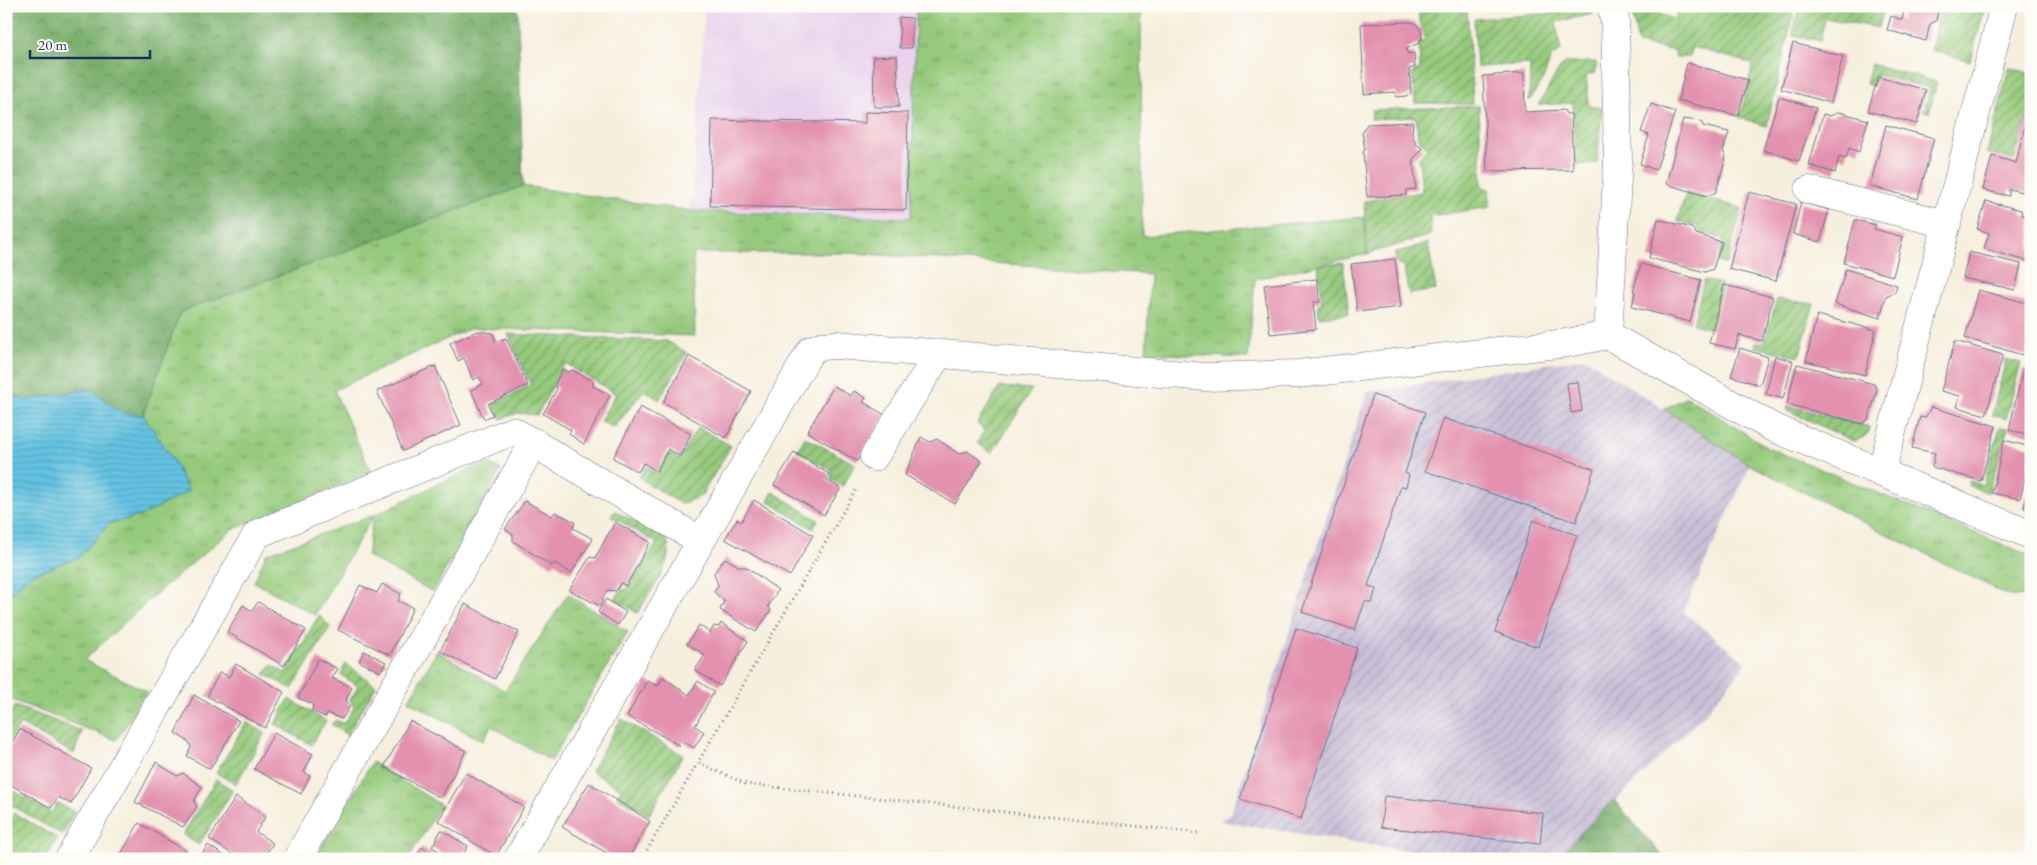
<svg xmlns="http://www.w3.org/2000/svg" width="2037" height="865" viewBox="0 0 2037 865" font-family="'EB Garamond',serif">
<defs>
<pattern id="industrial-furrows" width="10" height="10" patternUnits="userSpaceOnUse" patternTransform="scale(1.25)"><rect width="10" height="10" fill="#c9bfd7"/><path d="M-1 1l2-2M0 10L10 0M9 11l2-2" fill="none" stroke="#aca4bb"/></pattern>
<pattern id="grass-tufts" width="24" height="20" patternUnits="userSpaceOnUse" patternTransform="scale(1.25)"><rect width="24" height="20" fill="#95ca7b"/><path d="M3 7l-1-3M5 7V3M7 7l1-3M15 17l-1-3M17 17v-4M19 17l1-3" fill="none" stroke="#79a468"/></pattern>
<pattern id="forest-crowns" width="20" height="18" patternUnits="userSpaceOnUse" patternTransform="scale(1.25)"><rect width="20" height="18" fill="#78ae6b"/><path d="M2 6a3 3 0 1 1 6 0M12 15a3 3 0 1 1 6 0" fill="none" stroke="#628e5b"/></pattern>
<pattern id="garden-furrows" width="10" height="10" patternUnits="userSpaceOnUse" patternTransform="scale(1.25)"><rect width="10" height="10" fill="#95ca7b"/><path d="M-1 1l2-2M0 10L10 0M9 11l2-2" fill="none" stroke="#79a468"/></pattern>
<pattern id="water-rules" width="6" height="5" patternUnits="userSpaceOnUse" patternTransform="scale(1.25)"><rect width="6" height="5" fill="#63c3e1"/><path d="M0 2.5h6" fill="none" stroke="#519fba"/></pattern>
</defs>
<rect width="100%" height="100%" fill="#fdfcf7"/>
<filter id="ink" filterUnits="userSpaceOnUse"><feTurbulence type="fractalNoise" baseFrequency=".02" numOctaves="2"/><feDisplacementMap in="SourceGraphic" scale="10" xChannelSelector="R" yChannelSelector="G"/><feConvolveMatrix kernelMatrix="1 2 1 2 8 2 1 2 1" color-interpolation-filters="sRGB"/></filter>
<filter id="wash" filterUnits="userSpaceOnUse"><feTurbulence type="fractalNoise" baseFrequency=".0096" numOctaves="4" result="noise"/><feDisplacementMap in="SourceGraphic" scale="20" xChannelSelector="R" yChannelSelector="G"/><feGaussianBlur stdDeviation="1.12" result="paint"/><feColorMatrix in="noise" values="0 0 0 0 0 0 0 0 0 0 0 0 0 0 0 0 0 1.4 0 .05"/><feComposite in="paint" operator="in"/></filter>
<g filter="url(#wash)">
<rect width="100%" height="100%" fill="#f6efdd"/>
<path fill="#e9d2ed" d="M705,6l211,2 -5,210 -220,-7z"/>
<path fill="url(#industrial-furrows)" d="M1585,358l165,107 -67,147 63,51 -44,54 -146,142h-96l-240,-38 11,-8 136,-421z"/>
<path fill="url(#grass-tufts)" stroke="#587c6c" d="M916,6h225l1,230 222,-19 3,37 -112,25 -7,79 -102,-5 4,-79 -298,-21h-159l2,83 -224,-8 -137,62 37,82 -115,49 -23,8 -74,62 -75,69 64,32 -32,48 -104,-40 -6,7v-102l6,-13 18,-17 49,-18 30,-33 34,-9 30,-55 -30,-45 37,-103 343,-126 169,25 219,7z
M1687,397l82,51 262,108v41l-22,-1 -259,-131 -86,-56z
M486,461l15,9 -68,122 -66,-36 6,-40 -58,99 -61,-33 12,-28 108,-39z
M568,594l60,38 -77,129 -60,-35 -8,15 -75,-40 29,-50 68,40z
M372,762l69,43 -33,54h-94z"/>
<path fill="url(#forest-crowns)" stroke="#4a6e64" d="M6,6h510l2,7 5,173 -343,126 -37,103 -23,-2 -30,-24 -63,11 -21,-4z
M1614,800l51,59h-109z"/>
<path fill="url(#garden-furrows)" stroke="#587c6c" d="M782,6h132v3l-132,-1z
M1418,6h49l6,98 -58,-1 -3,-30 8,-4 -1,-26 6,-4c-3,-12 -7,-20 -7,-33z
M1631,6h9l35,14 3,-14h87l28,8 -26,112 -27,-8 13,-54 -61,-17 -3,10h-14l1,-6 -38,-7z
M1799,6h85l-5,22 -54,-10 -5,23 -27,-6z
M1941,6h39l5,2 -15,53 -39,-11z
M1591,10l2,4 -37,8 5,29 -10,6 -8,23 -14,21 1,-37 -53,3 -3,-48z
M1596,62v11l-10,2 3,31 13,2 -5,55 -21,2 -3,-62 -35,2c11,-15 14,-29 27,-42z
M1871,64l66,18 -8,31 -5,-2 6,-23 -53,-13 -4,11 -7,-2z
M2009,67l22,7v31l-17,55 -27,-7z
M1479,106l3,81 7,2 2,18 -61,9 1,19 -64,19 -3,-53 58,-9 -3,-34 9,-10 -10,-9 -2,-22 -45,2 1,-9z
M1686,193l56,15 -15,56 -9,-2 6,-23 -24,-7 -3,-6 -20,-5z
M1428,243l8,47 -27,4 -6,-29 -5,-1 -4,-11z
M1343,263l6,51 -30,3 -1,-13h4l-4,-39z
M1704,280l18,4 -11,45 -18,-5z
M1777,299l37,5 -15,53 -44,-10 1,-5 8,1z
M508,334l159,7 20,12 -28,47 -15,-10 -30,38 -14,-7 16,-27 -51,-31 -28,52 -19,-2 -17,6 -8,-15 38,-19z
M2006,359l15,4 -15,56 -14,-4z
M1000,387l32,2 -40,64 -15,-10 7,-12 -7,-8z
M1788,406l82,21c-1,9 -9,12 -17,14l-66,-31z
M698,427l33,19 -30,50 -20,8 -42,-26 6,-12 12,7 12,-20 10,6z
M2000,427l8,1 -20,65 -20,-8 2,-4 13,4z
M805,437l50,27 -12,22 -12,-6v-10l-34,-19z
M773,492l45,28 -5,9 -45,-28z
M615,511l51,27c11,22 -17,55 -29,75l-22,-14 6,-9h4l32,-47 -46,-27z
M319,615l11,12 -38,62 -28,-15 8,-9 13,8z
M345,663l31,23 -29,49 -16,-11 5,-4 7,4 11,-16 -4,-8 8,-14 -17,-11z
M289,699l37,22 -15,24 -36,-21z
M15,706l67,25 -8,23 -54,-30 -14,23v-27z
M621,719l62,36 -34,60 -32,-18 4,-8 -30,-18z
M246,722l19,11 -29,51 -20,-11z
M216,779l17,11 -34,55 -16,-10z
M6,786l45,27 7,-10 16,9 -12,23 -56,-33z
M14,813l43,25 -11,21h-40v-34z"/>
<path fill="url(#water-rules)" stroke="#3f79a0" d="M91,389l29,23 23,3 30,45 16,31 -46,24 -34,9 -30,33 -49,18 -18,17 -6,13v-209l21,4z"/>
<g id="blocks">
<path fill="#e391ae" d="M1770,6h22l-2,6z
M1905,6h34l-3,15 -6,3 -4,17 -39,-11 4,-14 11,4z
M899,17l13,1v30h-12z
M1410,22l5,1 6,7 1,8 -3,5 -13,6 2,5 6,-1 1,14 -6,2 2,24 -5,3 -10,1 -1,-5 -31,2 -3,-70z
M1793,43l50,13 -12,47 -50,-14z
M897,56l2,51h-25l-1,-50z
M1687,63l61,17 -10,36 -60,-16z
M1524,73l1,39 39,-2 2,4h5l2,56 -86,1 -4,-95z
M1878,77l48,13 -9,34 -49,-13z
M1779,97l37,11 -17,53 -36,-11z
M1651,104l24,8 -19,58 -16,-6 9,-29 -8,-3z
M2029,110l2,1v83l-22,-5v7l-26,-6 9,-34 24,7z
M865,112l43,1 -2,97 -196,-4 2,-86 153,3z
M1839,112l29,8 -9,32 -10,-4 -3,11 -7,-2 -4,16 -26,-8 14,-51 7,2z
M1683,119l18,2 2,5 26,6 -6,19 3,6 -10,35 -9,4 -41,-12z
M1413,122l-1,11 4,11 7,5 -10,10 3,30 -10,1v5l-39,2 -4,-45 2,-3 -3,-16 5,-9z
M1886,125l48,13 -16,61 -48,-13z
M1749,192l47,12 -20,77 -47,-12z
M1986,201l35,9 1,5 9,2v45l-47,-13 5,-16 -12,-4z
M1801,202l28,8 -9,32 -27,-8z
M1658,219l34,9 4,6 26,8 -9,27 -8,3 -56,-14z
M1855,220l21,5 -2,4 29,8 -10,39 -49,-13z
M1969,252l52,12 -6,26 -52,-12z
M1395,259l6,48 -44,5 -6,-48z
M1641,264l60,16 -11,42 -58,-15 3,-15 -2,-1z
M1846,269l51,16 -2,7 -9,4 -6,22 -45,-14z
M1317,279l3,23h-7l3,27 -46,5 -6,-49z
M1724,285l49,12 -11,44 -23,-6 -4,14 -26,-6z
M1978,290l53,14v38l-5,14 -61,-18z
M1817,315l59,15 -11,45 -59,-14z
M477,331l16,2 3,9 10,-4 22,47 -40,19 5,11 -9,4 -13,-29 12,-6 -4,-7 -6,3 -9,-22 -6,3 -8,-18z
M1955,341l48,14 -17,60 -29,-8 3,-11 -19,-5z
M1740,348l28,9 -8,28 -29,-9z
M689,356l62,35 -25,47 -63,-36z
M1775,356l18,5 -10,38 -17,-5z
M1797,364l77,20 3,6 -9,30 -6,4 -75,-20z
M435,366l26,59 -58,26 -26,-60z
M562,369l6,3 4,-2 21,11v5l17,9 -26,49 -15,-10 2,-4 -28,-16 14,-25 -2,-4z
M2023,369l8,2v64l-22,-5z
M1578,382l4,29 -11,2 -4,-30z
M834,386l17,10 3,-5 12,7 -3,4 22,13 -28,46 -50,-29z
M1373,395l52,17 -20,61 4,2 -3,12 -5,-1 -33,100 8,2 -4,15 -7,-2 -10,29 -53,-18z
M640,407l51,27 -11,22 -12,-7 -11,22 -14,-8 -5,9 -25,-14z
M1931,407l65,19 -15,55 -49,-14 3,-14 -23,-5 8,-31 5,1z
M1443,418l151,51 -18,53 -151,-51z
M921,437l9,5 7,-3 22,15 8,-3 15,10 -27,43 -50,-29z
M2004,440l27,7v8l-11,44 -28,-6z
M794,452l35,22 -3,6 15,8 -17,27 -50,-30z
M2030,483h1v26l-7,-1z
M754,500l59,35 -23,41 -65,-37 12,-20 4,3z
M525,501l27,15 3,-4 20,10 -2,6 20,11 -22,34 -16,-10 -3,3 -39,-25v-6l-8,-6z
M1533,520l44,15 -39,112 -43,-15z
M615,522l35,20 -24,44 -5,-3 -5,8 -9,-1 -7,16 -31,-16 21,-33 5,1z
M725,558l15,9h6l32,23 -10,16 3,4 -15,22 -36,-22 4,-9 -10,-9 4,-7 -4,-12z
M382,584l19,10 -3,7 15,7 -23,47 -52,-25 22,-45 17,8z
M606,599l20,13 -8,13 -20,-13z
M258,602l48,28 -22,36 -57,-34 16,-27 9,6z
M465,604l54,28 -24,47 -55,-28z
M721,623l27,18 -28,45 -25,-16 10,-15 -18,-11 12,-19 11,8 4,-7 5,1z
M1296,628l61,20 -56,171 -61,-20z
M364,651l22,11 -6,10 -21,-11z
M318,659l20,10 -6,9 20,9 -6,13 4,6 -8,13 -15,-6 -1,4 -14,-6 1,-7 -15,-6z
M236,664l48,28 -19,36 -58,-32 13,-24 9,5z
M663,677l26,18 9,-14 16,11 -19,34 9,6 -10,16 -10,-6 -4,4 -53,-30 20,-35 11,5z
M194,695l45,26 -29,48 -23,-13 4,-9 -2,-5 -14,-9z
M410,721l56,30 -25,47 -57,-31z
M20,729l71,39 -20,36 -13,-7 -7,11 -45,-26v-28z
M274,733l39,21 -9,18 6,4 -9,18 -47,-25z
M156,762l21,14 6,-3 19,14 -8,14 3,6 -14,20 -48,-25z
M466,773l58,34 -28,49 -58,-35z
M589,783l61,38 -22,38h-11l-55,-32z
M1384,796l159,17 -3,31 -159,-17z
M236,797l30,19 -10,16 17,11 -10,16h-23l-31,-20z
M139,823l49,29 -4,7h-66z
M441,830l27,16 -7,13h-9l-20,-12z
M208,845l21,14h-30z
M422,847l18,12h-26z"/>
</g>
</g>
<g filter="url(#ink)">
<use href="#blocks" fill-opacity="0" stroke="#68728a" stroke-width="1"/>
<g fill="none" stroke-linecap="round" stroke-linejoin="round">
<g stroke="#68728a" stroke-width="29">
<path id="street" d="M1809,190l138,34
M1608,335l10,-174 -3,-141 -4,-14
M874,457l64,-102
M1881,473l123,-467
M69,859l188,-325 256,-103 188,110
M297,859l237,-417
M518,859l293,-509 10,-4 17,-1 368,32 92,-3 269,-31 41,-8 164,92 259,108"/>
</g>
<path stroke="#68728a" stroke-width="3" stroke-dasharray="1 4" stroke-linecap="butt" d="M699,763l47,21 454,49
M642,859l215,-371"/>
<use href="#street" stroke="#fff" stroke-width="28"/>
</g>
</g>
<rect width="2037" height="865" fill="none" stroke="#fdfcf7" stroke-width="25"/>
<path d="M30 50v8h120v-8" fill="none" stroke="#1b2f5e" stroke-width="2.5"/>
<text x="38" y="50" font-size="15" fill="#1b2f5e" stroke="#fdfcf7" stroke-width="4" paint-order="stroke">20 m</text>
</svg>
